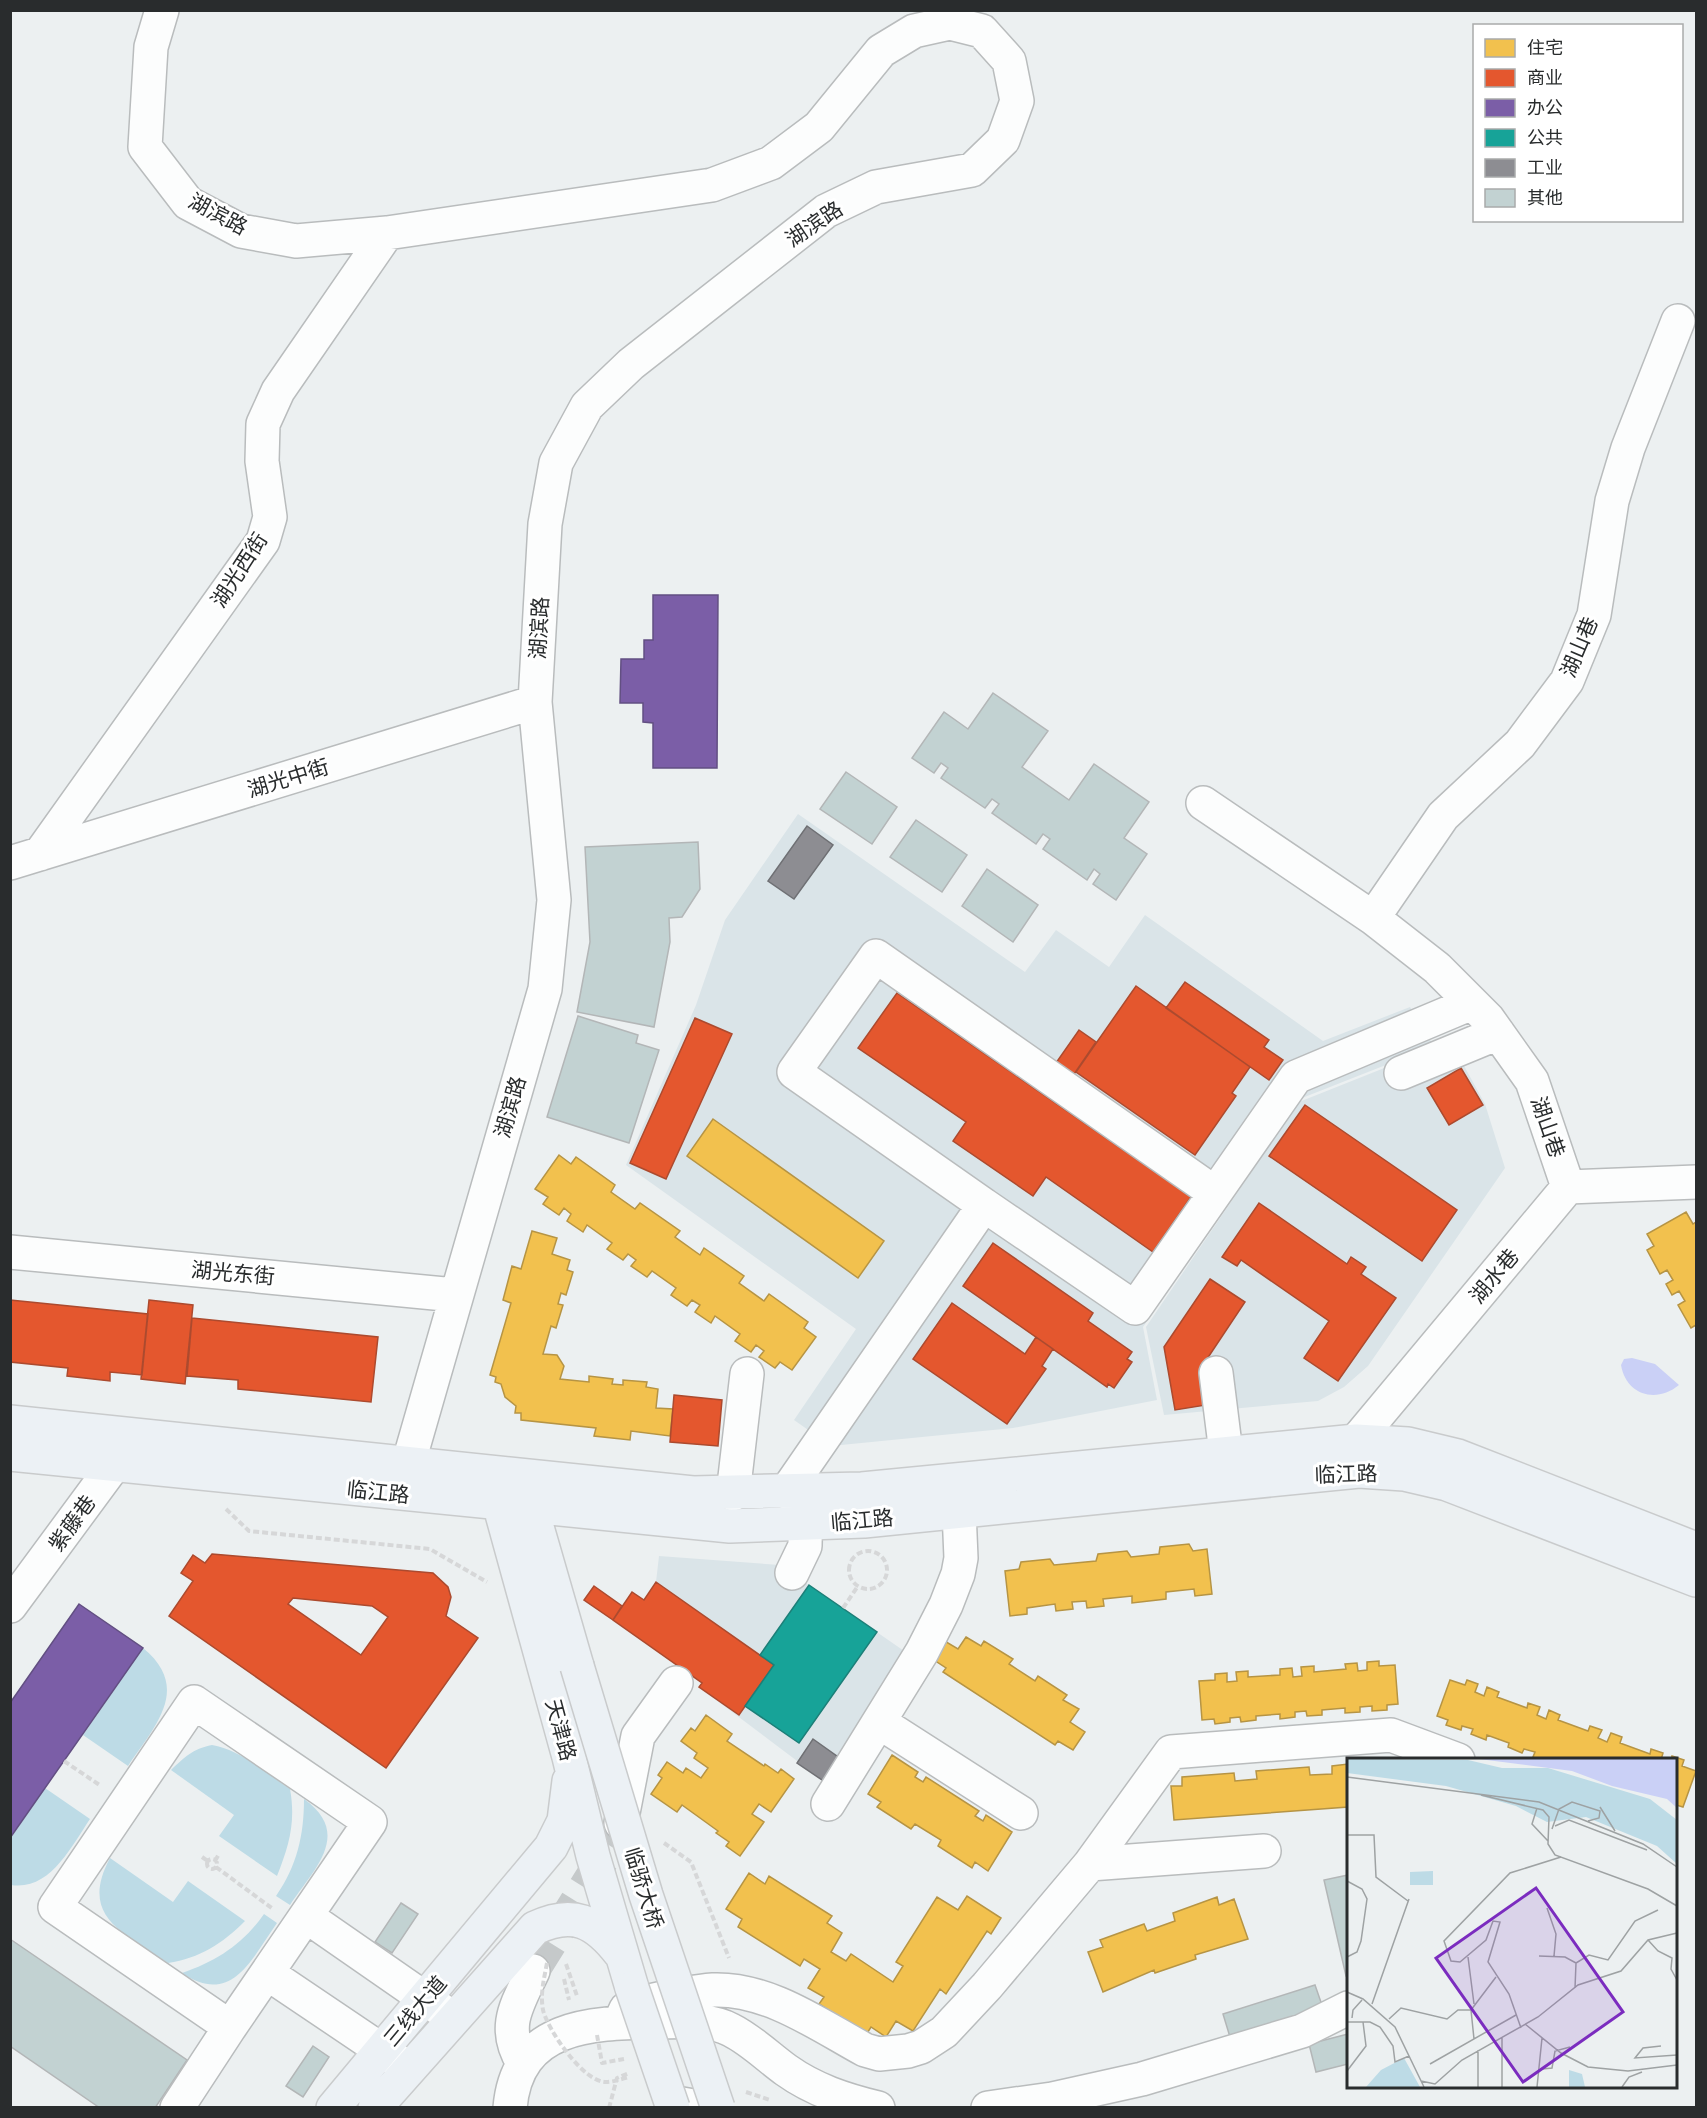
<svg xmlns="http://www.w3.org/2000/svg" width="1707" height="2118" viewBox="0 0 1707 2118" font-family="Figtree,'Noto Sans SC',sans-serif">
<rect width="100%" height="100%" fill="#ecf0f1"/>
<path fill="#dae4e8" d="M798,814l227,158 31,-42 53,37 36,-52 178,126 87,-34 24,39 -137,54 -154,227 14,73 -144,28 -182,18 -37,-26 62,-91 -230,-164 70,-160 29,-85z
M1432,1049l11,26 20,-11 22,40 20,64 -137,198 -24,21 -26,14 -154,14 -18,-88 153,-225z
M659,1556l121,9 127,88 -82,129 -126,-95 3,-5 -118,-82 10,-14 28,20 10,-14 12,8 12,-18z"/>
<path fill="#bddbe6" d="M143,1648c49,40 12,78 -15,118l-45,-31z
M212,1745c29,5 54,28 78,44 6,33 -1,57 -13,87l-58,-40 15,-21 -63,-45c14,-13 21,-21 41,-25z
M45,1788l45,31c-19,28 -40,72 -79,66v-47z
M304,1799c49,35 10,70 -14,106l-14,-9c21,-30 28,-61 28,-97z
M110,1858l63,44 15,-21 57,40c-23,23 -45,37 -77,42 -43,-30 -90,-45 -58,-105z
M264,1914l13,9c-25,35 -45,84 -95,50 35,-12 61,-29 82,-59z"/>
<path fill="#cad0f6" d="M1632,1358l23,6 24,21c-23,19 -53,10 -58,-20l3,-6z"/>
<path fill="#f2c14e" stroke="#b69444" stroke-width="1.5" d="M713,1119l171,122 -26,37 -171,-122z
M559,1155l12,9 5,-7 39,28 -4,7 24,17 5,-6 40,28 -5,6 25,18 4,-7 40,28 -5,7 25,18 5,-7 39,28 -4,6 12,9 -24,33 -12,-8 -5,6 -16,-11 5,-6 -8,-6 -5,7 -16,-11 5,-7 -25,-18 -4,7 -16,-11 5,-7 -8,-5 -5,6 -16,-11 5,-7 -24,-17 -5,6 -16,-11 5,-6 -8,-6 -5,6 -16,-11 5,-6 -25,-18 -4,7 -16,-11 4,-7 -7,-6 -5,7 -16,-11 5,-7 -13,-8z
M1686,1212l7,12 3,-2v103l-5,3 -13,-23 7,-4 -6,-10 -7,4 -6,-11 7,-4 -6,-10 -7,4 -13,-24 7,-4 -7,-12z
M532,1231l25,7 -5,16 18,6 -3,10 6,2 -7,23 -5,-2 -3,11 5,1 -7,23 -5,-2 -8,28 14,1 7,11 -4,13 29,3v-6l24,3 -1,5 11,1v-5l24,2 -1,5 12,2 -2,19 17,1 -3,27 -39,-5 -1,9 -36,-4 2,-8 -75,-8v-7h-6l1,-7 -11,-9 -4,-13 -6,-2 1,-5 -6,-2 21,-72 -8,-3 9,-34 9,3z
M1189,1544l4,7 14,-2 5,45 -17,2 -1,-7 -28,3v7l-34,4v-7l-29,3 1,7 -17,2 -1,-7 -14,1 1,7 -17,2 -1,-7 -28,4v6l-17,2 -5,-45 14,-2 2,-7 29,-3 4,6 42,-4 2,-7 29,-3 4,6 28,-3 1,-7z
M966,1637l15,9 3,-5 29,18 -4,5 26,17 3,-5 29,19 -4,5 16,9 -9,13 15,10 -12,18 -15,-9 -3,4 -112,-73 3,-4 -15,-10 12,-18 15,9z
M1379,1661v5l16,-1 3,39 -11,1v5l-15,1v-5l-12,1v5l-15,1v-5l-23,2v5l-15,1 -1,-5 -11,1v5l-15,2v-5l-24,2v4l-15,2 -1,-5 -10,1v4l-15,2 -1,-5 -12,1 -3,-39 16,-1v-6l12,-1v9l10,-1 -1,-9 12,-1v6l32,-2v-6l12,-1 1,9 9,-1 -1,-9 13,-1v6l32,-3 -1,-5 12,-1 1,8 9,-1v-8z
M1450,1680l15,5 2,-5 11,4 -3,8 9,4 3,-9 12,5 -2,5 30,11 1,-5 12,4 -3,8 9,4 3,-9 11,5 -2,5 30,11 2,-5 12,4 -4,8 9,4 4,-9 11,4 -2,6 30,11 1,-5 12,4 -2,7h-122l-6,-3 2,-5 -11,-3 -2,4 -14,-6 1,-4 -22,-8 -1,5 -15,-6 2,-5 -11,-3 -1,4 -15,-5 2,-5 -11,-4z
M706,1715l26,19 -5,7 37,25 1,-2 13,9 3,-4 13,10 -23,33 -12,-8 -7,10 12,8 -24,34 -14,-10 3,-4 -13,-9 2,-2 -36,-26 -5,7 -26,-18 11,-16 -4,-3 9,-13 16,11 3,-5 15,10 7,-10 -14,-10 3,-5 -16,-12 10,-13 4,3z
M892,1755l26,17 -3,5 8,5 3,-5 53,34 -4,5 8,5 3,-6 26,17 -24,39 -13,-9 -3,6 -34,-22 3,-6 -26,-16 -4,5 -34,-22 4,-5 -13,-8z
M1672,1756l12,4 -2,6 14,5 -13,36 -7,-2v-45h-5z
M1348,1764v43l-174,13 -3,-34h11v-9l52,-4 1,8 22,-2 -1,-8 53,-4 1,8 22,-1v-8z
M749,1873l16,11 4,-8 63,40 -5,7 15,10 -11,19 15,9 5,-7 42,28 10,-16 -7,-4 41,-65 21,13 9,-14 34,22 -10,16 -4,-3 -41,63 -6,-5 -27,42 -17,-10 -10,16 -15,-10 -5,8 -47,-31 5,-7 -16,-9 12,-19 -16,-10 -4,7 -62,-39 4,-8 -16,-10z
M1217,1897l2,8 15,-6 14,40 -53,16 1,4 -41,14 -1,-3 -51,22 -15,-40 15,-5 -3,-7 44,-16 3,7 28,-10 -2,-8z"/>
<path fill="#e4572e" stroke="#ac4a2e" stroke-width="1.5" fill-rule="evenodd" d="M1185,982l84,58 -5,7 19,13 -14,20 -103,-72z
M1136,986l114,81 -18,26 4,3 -41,59 -119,-83z
M897,993l294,204 -38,55 -107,-75 -13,19 -80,-55 13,-19 -108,-74z
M695,1018l37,16 -66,145 -36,-16z
M1079,1030l17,12 -41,60 -18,-12z
M1461,1068l22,37 -34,20 -22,-37z
M1305,1105l152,105 -35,51 -153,-105z
M1259,1203l88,61 4,-7 15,10 -5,7 35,24 -58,83 -34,-23 25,-37 -88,-61 -4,6 -15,-9z
M993,1243l100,70 -5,8 44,31 -5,7 5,3 -18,26 -6,-4 -1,3 -144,-101z
M1210,1279l35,23 -46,69 7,34 -31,5 -11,-63z
M10,1300l138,14 -6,61 -32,-3v9l-43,-5 1,-8 -58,-6z
M149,1300l44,5 -8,79 -44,-5z
M952,1303l73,51 11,-17 17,12 -11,17 4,3 -39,55 -94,-65z
M192,1318l186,19 -7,65 -133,-13v-9l-51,-4z
M674,1395l48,5 -4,46 -48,-4z
M212,1554l221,19 15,14 3,10 -5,19 32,22 -92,130 -217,-152 24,-35 -12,-8 12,-18 12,8zM293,1598l79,8 16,11 -27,38 -73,-51z
M656,1582l118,83 -35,50 -40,-28 3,-4 -89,-63 19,-28 12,8z
M594,1586l28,20 -9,14 -29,-20z"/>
<path fill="#7b5ea7" stroke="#624f82" stroke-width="1.5" d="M653,595h65l-1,173h-64v-45l-10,-1v-19h-23l1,-44h23v-19h9z
M79,1604l64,44 -133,190v-135z"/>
<path fill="#17a398" stroke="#1c7f78" stroke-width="1.5" d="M809,1585l68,47 -78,111 -54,-37 29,-41 -14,-10z"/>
<path fill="#8d8d92" stroke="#6f7074" stroke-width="1.5" d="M807,826l26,19 -39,54 -26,-18z
M813,1739l28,20 -16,23 -28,-19z"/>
<path fill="#c2d2d2" stroke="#b3b6b7" stroke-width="1.5" d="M993,693l55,38 -26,36 47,33 25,-36 55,38 -25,36 23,16 -31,46 -23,-16 7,-10 -6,-5 -7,11 -44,-31 7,-10 -7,-5 -7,10 -44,-31 7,-9 -7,-5 -7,9 -44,-30 7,-10 -7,-5 -7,10 -22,-15 32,-46 24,17z
M846,772l51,35 -25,37 -52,-35z
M916,820l51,35 -25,37 -52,-35z
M698,842l2,47 -18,28 -13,1 1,24 -16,85 -77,-15 13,-70 -5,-95z
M987,869l51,36 -25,37 -51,-36z
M578,1016l60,19 -2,8 23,7 -30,93 -82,-26z
M1348,1875v101h-2l-22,-96z
M401,1903l17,11 -26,39 -17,-11z
M10,1939l177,121 -32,48h-55l-90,-62z
M1315,1985l8,23 -93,29 -7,-23z
M1348,2034v30l-32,8 -7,-28z
M313,2046l16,11 -26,40 -17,-11z"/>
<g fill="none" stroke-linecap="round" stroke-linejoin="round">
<path stroke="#c5c9ca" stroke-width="33" stroke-dasharray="33 16" stroke-linecap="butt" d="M533,1971l86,-138"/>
<g stroke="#b9bcbd" stroke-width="36">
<path id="minor" d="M162,10l-11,37 -6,100 43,56 53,28 55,10 91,-8 325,-48 59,-22 48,-36 62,-76 33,-20 36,-8 32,8 27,30 8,40 -14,39 -31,30 -96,17 -50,24 -195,153 -44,42 -31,57 -11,61 -10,178 19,198 -9,89 -144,500
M1203,803l170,115 64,50 51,51 44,62 36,106
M40,854l223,-313 7,-24 -8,-56 1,-37 15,-33 109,-158
M10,863l525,-161
M1373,918l70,-102 77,-72 47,-63 27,-66 18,-114 16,-53 50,-127
M1401,1073l97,-40
M984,1205l-190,-133 82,-116 339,237
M10,1252l445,43
M1216,1373l10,80
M1358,1466l-2,-25 212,-254 128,-5
M786,1492l198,-287 151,103 161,-231 176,-74
M733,1494l14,-120
M792,1573l13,-27 1,-52
M10,1606l104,-141 3,-27
M194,1702l176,120 -140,205 -175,-120z
M879,1722l142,91
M828,1804l94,-152 24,-47 12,-31 3,-16 -2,-47
M621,1823l17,-87 38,-53
M1090,1864l174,-13
M306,1916l147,102
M267,1973l138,93
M620,2022l6,-13 6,-4c27,-6 54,-13 81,-15 55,-2 106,35 152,60l14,4 29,-3 13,-4 23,-15 43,-46 103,-122 81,-112 220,-17 67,25
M523,2063c-22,-36 -6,-58 10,-92
M177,2108l53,-81
M510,2108c7,-83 80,-85 145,-86 24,0 54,-4 76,8 20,10 37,27 55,40 28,20 59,30 92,38
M675,2108l7,-4 23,4
M988,2108l64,-9 90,-20 160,-48 46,-23"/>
</g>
<g stroke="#c9cbcc" stroke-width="36">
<path id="major" d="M10,1422l683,71 169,-4 494,-48 52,3 50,12 238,93
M10,1454l720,72 134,-5 495,-50 45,3 43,10 249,96
M494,1485l75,272 24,99 39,132
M526,1489l51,177
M333,2108l218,-261 13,-26 5,-40
M375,2108l160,-180c38,-18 60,-7 85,25"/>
</g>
<path stroke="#d6d7d8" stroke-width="4" stroke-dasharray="6 3" stroke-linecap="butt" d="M226,1509l23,22 181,18 57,33
M849 1570a19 19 0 1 1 38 0a19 19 0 1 1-38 0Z
M843,1608l15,-22
M64,1761l37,25
M664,1843l27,19 38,96
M202,1857l7,5
M207 1864a5 5 0 1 1 10 0a5 5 0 1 1-10 0Z
M215,1861l4,-7
M216,1867l57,42
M566,1964l11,32
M564,1979l5,21
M746,2092l24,8
M609,2108l8,-30 12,-5"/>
<use href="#minor" stroke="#fcfdfd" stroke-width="33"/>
<use href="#major" stroke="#ecf1f5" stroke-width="33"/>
<g stroke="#c9cbcc" stroke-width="36" stroke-linecap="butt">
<path id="major-bridge" d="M577,1666l69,229 72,213
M632,1988l41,120"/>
</g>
<path stroke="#d6d7d8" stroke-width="4" stroke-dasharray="6 3" stroke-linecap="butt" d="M547,1963c-3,16 -7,31 -4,47 5,20 40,72 63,72 7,0 16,-3 23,-5
M597,2035l5,28 22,-4"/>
<use href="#major-bridge" stroke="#ecf1f5" stroke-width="33"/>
</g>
<g text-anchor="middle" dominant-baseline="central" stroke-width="6" stroke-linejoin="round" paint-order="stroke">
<g font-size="21" fill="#292c2d" stroke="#fff">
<text transform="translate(218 214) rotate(28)">湖滨路</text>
<text transform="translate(814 224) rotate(-34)">湖滨路</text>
<text transform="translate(239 570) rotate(-57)">湖光西街</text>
<text transform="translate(539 628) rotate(-87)">湖滨路</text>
<text transform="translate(1579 647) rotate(-67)">湖山巷</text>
<text transform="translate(288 778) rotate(-17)">湖光中街</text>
<text transform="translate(510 1107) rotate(-74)">湖滨路</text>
<text transform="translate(1548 1127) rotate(71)">湖山巷</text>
<text transform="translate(233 1273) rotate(5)">湖光东街</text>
<text transform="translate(1494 1276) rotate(-50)">湖水巷</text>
<text transform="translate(1346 1474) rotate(-2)">临江路</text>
<text transform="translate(378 1492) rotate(6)">临江路</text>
<text transform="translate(862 1520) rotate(-5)">临江路</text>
<text transform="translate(72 1523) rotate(-54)">紫藤巷</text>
<text transform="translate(561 1730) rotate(75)">天津路</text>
<text transform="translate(644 1888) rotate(73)">临骄大桥</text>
<text transform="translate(415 2011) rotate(-50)">三线大道</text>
</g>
</g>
<g transform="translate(1347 1758)">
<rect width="330" height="330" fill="#ecf0f1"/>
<path d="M0,1l121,1 34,8h46l102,31 27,21v44l-20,-18 -71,-29 -39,5 -31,-16 -70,-20 -99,-13zM86,113v14h-23v-13zM57,300l16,29h-54l15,-17zM222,312l13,4 3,13h-16z" fill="#bddbe6"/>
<path d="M132,1h198v49l-10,-9 -55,-13 -40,-15z" fill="#cad0f6"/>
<path fill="none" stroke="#9ea2a3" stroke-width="1.5" d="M0,19l192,25 104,42 34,23M134,37l62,15 6,7 -1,27 7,11 93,34 29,17M253,49l15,24M190,50l-5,16 16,17M208,68l14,-6 78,30M205,71l7,-20 13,-7 28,9 -1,7 -11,3M0,77h27l2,42 32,24M0,123l15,8 5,10 -6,42 -4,11 -10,5M200,150l9,26 -2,22M301,182l10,11 14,7 -1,11 6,11M192,198l26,1 11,6M121,199l6,47M228,230l1,-25 13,-8 19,5 27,-39 23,-11M0,234l16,7 32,28 29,60M25,246l37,-105M5,260l1,-8 9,-10M42,261l12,-11 46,11 11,-9h13M0,264h23l10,5 13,19 2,16 14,-6M178,266l36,29 27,14 40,4 49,-6M174,270l-12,-34 -21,-32 12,-40 -7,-1 -7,19 -26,22 -9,-1 -7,-20 66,-68 51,-16M127,281l-3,-29 25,-33M314,288l-18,2 -8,10 42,-3M131,292v37M83,306l86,-49M195,311l10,-1 3,-17 15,-4M0,313l19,-25 -3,-24M74,323l14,3 27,-24 76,-43 40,-32 43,-14 27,-31 29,-7M155,329v-49M190,329l5,-49M275,329l7,-10 13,-5"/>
<path fill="#7b2cbf" fill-opacity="0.15" stroke="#7b2cbf" stroke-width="3" d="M189,130l87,124 -100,70 -87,-124z"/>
<rect width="330" height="330" fill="none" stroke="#292c2d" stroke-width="3"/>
</g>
<rect width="1707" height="2118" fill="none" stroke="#292c2d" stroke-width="24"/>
<rect x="1473" y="24" width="210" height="198" fill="#ffffff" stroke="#a9abab" stroke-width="1.5"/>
<rect x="1485" y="39" width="30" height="18" fill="#f2c14e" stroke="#a9abab" stroke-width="1.5"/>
<text x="1527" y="54" font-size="18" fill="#292c2d">住宅</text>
<rect x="1485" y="69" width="30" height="18" fill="#e4572e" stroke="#a9abab" stroke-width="1.5"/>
<text x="1527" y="84" font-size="18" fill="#292c2d">商业</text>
<rect x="1485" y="99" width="30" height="18" fill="#7b5ea7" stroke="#a9abab" stroke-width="1.5"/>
<text x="1527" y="114" font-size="18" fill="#292c2d">办公</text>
<rect x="1485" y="129" width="30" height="18" fill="#17a398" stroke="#a9abab" stroke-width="1.5"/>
<text x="1527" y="144" font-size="18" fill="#292c2d">公共</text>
<rect x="1485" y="159" width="30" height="18" fill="#8d8d92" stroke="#a9abab" stroke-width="1.5"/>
<text x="1527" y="174" font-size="18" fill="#292c2d">工业</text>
<rect x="1485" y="189" width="30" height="18" fill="#c2d2d2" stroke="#a9abab" stroke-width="1.5"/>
<text x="1527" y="204" font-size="18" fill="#292c2d">其他</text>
</svg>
